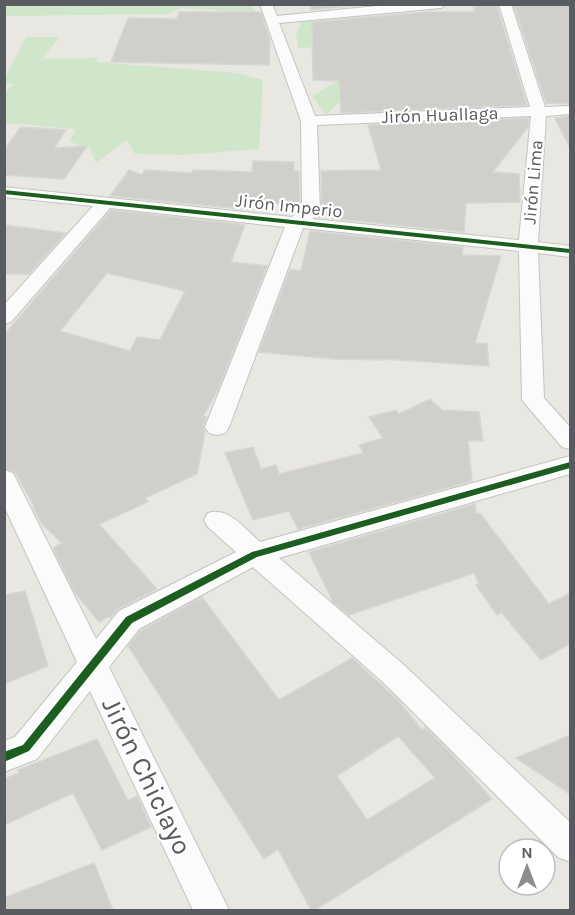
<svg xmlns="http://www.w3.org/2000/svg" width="575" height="915" viewBox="0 0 575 915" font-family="Karla,sans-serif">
<rect width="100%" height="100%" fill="#e8e7e2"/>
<path fill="#cfe6cb" d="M248,4l10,10 -25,1 -2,-4 -51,-3 -11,6 -164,2 -1,-11z
M333,19l28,8 -14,67 -21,21 -14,-19 36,-22 -7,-28 -43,2 -2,-15 6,-11z
M26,37h33l-17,22 55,-1v4l139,11 27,7 -4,69 -78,6 -46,-1 -8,-14 -31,23 -6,-15 -20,-6 5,-13 -70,-6v-30l8,-9 -8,-1v-5z"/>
<path fill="#d0cfcc" stroke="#d8d6d1" stroke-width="1.5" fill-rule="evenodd" d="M311,4h58l-58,6z
M518,4h52v100l-24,-1 -32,-97h5z
M473,6h24l30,99 -186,8 -2,-32 -26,-1 -1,-58 115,-10h48z
M179,12h82l9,28 -1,25 -158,-3 17,-44 49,1z
M570,116v32l-15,-30z
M529,118l-1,9 -35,45 26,2 1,28 -54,1 -2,29 -147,-15 5,-6 -1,-40 60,-1 -13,-45z
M21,127l45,3 -12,18 33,-2 -23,33 -60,-4v-25z
M253,161l41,1v9h5l1,34 -46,-3 -3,8 -141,-14 19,-26 13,5 3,-5 46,3 2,-3 59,2z
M111,210l134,15 -14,37 36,4 -50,126 -14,24 4,1 -4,9 2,6 -8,42 -52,24 3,4 -49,22 58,65 -39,20 -8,9 -1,-2 -10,6 -25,-31 -21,-43 9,-5 -21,-20 -8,-16 1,-1 -19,-34 -11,-4v-133zM107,273l78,18 -25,49 -23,-3 -7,14 -70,-20z
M4,225l62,8 -37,41h-25z
M310,231l153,16 -1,8 39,1 -26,87 12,1 2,22 -105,-7 2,1 -51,-1 -76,-7 31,-83 11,2z
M430,399l12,11 37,2 4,29h-15l4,40 -174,48 -9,-18 -36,9 -28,-67 28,-6 8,22 15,-4 3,9 84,-21 -4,-8 24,-7 -14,-21 27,-7 3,4z
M475,504l1,10 4,-1 69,91 21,-11v51l-29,16 -39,-47 -5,2 -21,-30 3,-1 -5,-11 -125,42 -16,-13 -24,-50z
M25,591l23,75 -44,18v-89z
M202,597l77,103 73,-42 46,42 24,30 3,-3 26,26 41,46 -177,111h-4l-33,-61 -14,10 -136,-213 12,-15zM398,736l37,42 -68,42 -30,-44z
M570,735v59l-54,-36 31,-13z
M97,739l31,62 9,-5 14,31 -49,23 -29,-57 -69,32v-46l15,-6 -1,-3z
M94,863l19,47h-109v-12z"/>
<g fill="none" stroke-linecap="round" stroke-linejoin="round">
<g stroke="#c4c4c3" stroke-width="2">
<path id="minor" d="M260,4h12l5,12 120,-12h50l-6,4 -162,15 36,93 215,-9 -31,-103h12l34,103 25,-1v8l-24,2 -8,126 32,4v11l-32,-4 6,145 26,29v22l-8,-2 -40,-47 -3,-149 -216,-23 -74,199 -4,6 -8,2 -8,-2 -4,-6 80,-200 -175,-19 -99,114 -7,2v-19l89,-99 -89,-9v-10l288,30 10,-8 -1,-88zM531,116l-12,124 -207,-21 8,-8 -3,-86z
M570,456v18l-291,84 125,107 166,157v40l-12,-5 -174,-174 -131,-116 -114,62 -30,38 120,243h-36l-103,-219 -53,68 -33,13v-31l11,-4 62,-75 -73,-156v-36l9,3 83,166 23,-28 117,-59 -28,-25 -4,-7 4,-7c20,-7 37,16 52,29z"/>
</g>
<use href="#minor" fill="#fcfbfb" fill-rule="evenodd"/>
<g stroke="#fff" stroke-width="3">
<path id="cycleway" d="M4,190l566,59v4l-566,-59z
M570,462v6l-313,89 -125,66 -103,128 -25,11v-10l19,-7 103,-128 126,-65z"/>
</g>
<use href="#cycleway" fill="#1b5e20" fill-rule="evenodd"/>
</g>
<g text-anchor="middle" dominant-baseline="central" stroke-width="4.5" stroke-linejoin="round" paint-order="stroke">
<g font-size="18" fill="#585c60" stroke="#fff">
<text transform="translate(440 115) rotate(-2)">Jirón Huallaga</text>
<text transform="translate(533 182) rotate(-85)">Jirón Lima</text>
<text transform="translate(289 206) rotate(6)">Jirón Imperio</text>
</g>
<g font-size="27" fill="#585c60" stroke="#fff">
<text transform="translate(147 776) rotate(64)">Jirón Chiclayo</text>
</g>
</g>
<rect width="575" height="915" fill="none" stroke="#585c60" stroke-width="12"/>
<g transform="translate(527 867)"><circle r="28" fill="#ffffff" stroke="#bcbebf" stroke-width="1.5"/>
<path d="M0-4.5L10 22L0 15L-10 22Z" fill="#8a8d8e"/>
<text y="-9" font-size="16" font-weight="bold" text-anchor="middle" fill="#585c60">N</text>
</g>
</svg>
